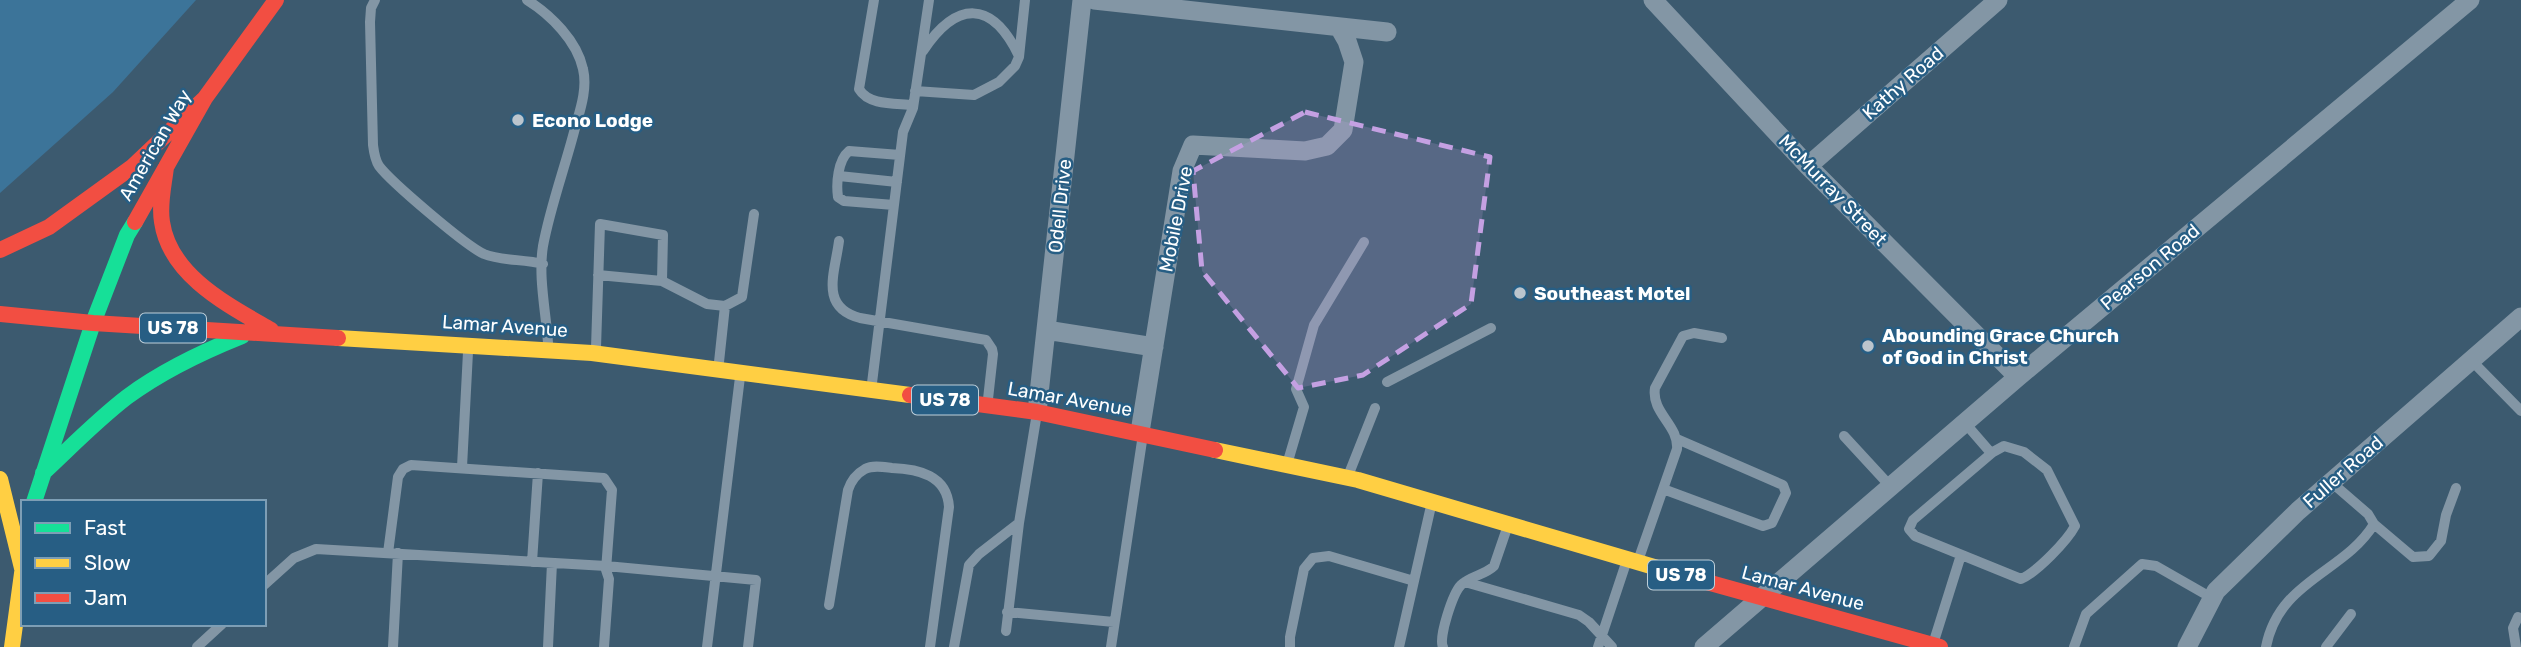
<svg xmlns="http://www.w3.org/2000/svg" width="2521" height="647" viewBox="0 0 2521 647" font-family="Rubik,sans-serif">
<rect width="100%" height="100%" fill="#3c5a6f"/>
<path fill="#3c7499" d="M0,0h196l-83,92 -113,101z"/>
<g fill="none" stroke-linecap="round" stroke-linejoin="round">
<path stroke="#8396a5" stroke-width="10" d="M375,0l-4,8 -1,14 3,123c1,8 2,15 6,21 12,16 87,80 105,88 17,7 40,5 59,10
M527,0c24,15 50,41 56,69 5,21 -4,44 -9,63 -10,38 -24,76 -31,114 -5,31 3,66 5,97
M874,0l-15,89c10,17 37,14 54,16
M923,51c34,-51 69,-51 96,5
M915,91l59,4 25,-13 16,-16 4,-9 6,-57
M839,176l58,6
M894,205l-50,-4 -6,-4c-2,-14 0,-37 11,-46l51,4
M839,241c-4,32 -20,66 21,77l126,22 6,9 1,5 -5,45
M598,275l64,6 45,23 18,2
M596,348l4,-124 63,11 -1,46
M2471,360l50,51
M719,362l6,-56 17,-9 12,-83
M1387,382l104,-54
M872,383l31,-251 10,-24 16,-108
M1965,423l26,30
M1844,436l47,51
M2004,446l20,6 23,18 28,56c-8,15 -38,46 -54,53l-106,-43 -6,-7 4,-9 80,-68z
M1288,461l16,-54 -8,-18 18,-64 50,-83
M462,467l6,-115
M1350,471l25,-63
M1663,489l100,37 9,-3 14,-30 -3,-8 -106,-46
M2374,524l39,33 16,-1 12,-15 5,-26 10,-27
M388,553l10,-76 5,-8 8,-4 193,13 8,12 -6,80 3,9 -5,68
M1639,558l38,-109c2,-24 -26,-36 -22,-61l28,-52 11,-3 28,5
M532,562l6,-89
M1465,582l114,33 10,7 23,25
M264,585l30,-27 22,-9 290,17 150,14 -8,67
M829,605l19,-115c3,-9 8,-16 17,-21 8,-4 18,-2 27,-1 26,1 55,7 57,39l-19,140
M1007,612l107,10
M1006,631l13,-108
M1934,641l27,-86
M197,647l25,-23
M393,647l5,-94
M548,647l4,-84
M707,647l33,-270
M954,647l15,-82 10,-11 40,-31 17,-104
M1111,647l31,-206
M1290,647v-10l14,-68 9,-11 16,-2 85,25
M1399,647l32,-141
M1443,647c-5,-9 10,-54 18,-62 9,-9 24,-10 33,-19l12,-35
M1598,647l27,-81
M2074,647l12,-33 56,-50 14,2 56,32
M2266,647c13,-67 78,-74 108,-123l-6,-10 -37,-32
M2326,647l25,-33
M2516,647l-3,-19 5,-11"/>
<path stroke="#8396a5" stroke-width="19" d="M1094,0l293,32
M1653,0l155,166 210,211
M1808,166l190,-166
M1046,330l108,17
M1037,412l45,-412
M1140,432l42,-261 11,-26 112,6 22,-5 16,-16 11,-68 -7,-21 -8,-14
M1704,647l314,-270 452,-377
M2187,647l29,-56 82,-80 223,-194"/>
<path stroke="#16e098" stroke-width="16" d="M43,473c28,-26 54,-53 84,-76 35,-26 75,-45 115,-61
M34,502l59,-179 34,-88 8,-13"/>
<path stroke="#ffcf43" stroke-width="16" d="M338,338l254,15 318,42
M1215,450l143,30 320,94
M0,479l22,89
M12,647l11,-81"/>
<path stroke="#f24e42" stroke-width="16" d="M166,167c-2,18 -7,37 -4,55 8,54 66,83 109,108
M135,222l70,-124 71,-98
M0,250l49,-23 83,-60 73,-69
M0,314l93,9 245,15
M910,395l127,17 178,38
M1678,574l262,73"/>
</g>
<path fill="#c4a0e2" fill-opacity="0.2" stroke="#c4a0e2" stroke-width="5" stroke-dasharray="14 9" stroke-linejoin="round" d="M1305,112l185,45 -19,147 -108,71 -65,13 -96,-117 -9,-100z"/>
<g fill="#bbc5cd" stroke="#275e84" stroke-width="2.5">
<circle cx="518" cy="120" r="7"/>
<circle cx="1520" cy="293" r="7"/>
<circle cx="1868" cy="346" r="7"/>
</g>
<g text-anchor="middle" dominant-baseline="central" stroke-width="5" stroke-linejoin="round" paint-order="stroke">
<g fill="#275e84" stroke="#becfda" stroke-width="2">
<rect x="140" y="313.5" width="66" height="29" rx="5"/>
<rect x="912" y="385.5" width="66" height="29" rx="5"/>
<rect x="1648" y="560.5" width="66" height="29" rx="5"/>
</g>
<g font-size="18" font-weight="bold" fill="#fff">
<text x="173" y="328">US 78</text>
<text x="945" y="400">US 78</text>
<text x="1681" y="575">US 78</text>
</g>
<g font-size="19" fill="#fff" stroke="#275e84">
<text transform="translate(1903 83) rotate(-41)">Kathy Road</text>
<text transform="translate(155 145) rotate(-60)">American Way</text>
<text transform="translate(1833 190) rotate(46)">McMurray Street</text>
<text transform="translate(1060 206) rotate(-84)">Odell Drive</text>
<text transform="translate(1176 219) rotate(-79)">Mobile Drive</text>
<text transform="translate(2150 267) rotate(-40)">Pearson Road</text>
<text transform="translate(505 326) rotate(4)">Lamar Avenue</text>
<text transform="translate(1070 399) rotate(10)">Lamar Avenue</text>
<text transform="translate(2343 472) rotate(-41)">Fuller Road</text>
<text transform="translate(1803 588) rotate(15)">Lamar Avenue</text>
</g>
<g font-size="19" font-weight="bold" fill="#fff" stroke="#275e84" text-anchor="start">
<text x="532" y="120">Econo Lodge</text>
<text x="1534" y="293">Southeast Motel</text>
<text x="1882" y="335">Abounding Grace Church<tspan x="1882" dy="22">of God in Christ</tspan></text>
</g>
</g>
<rect x="21" y="500" width="245" height="126" fill="#275e84" stroke="#7d9eb5" stroke-width="2"/>
<rect x="35" y="523" width="35" height="10" fill="#16e098" stroke="#7d9eb5" stroke-width="2"/>
<text x="84" y="535" font-size="21" fill="#ffffff">Fast</text>
<rect x="35" y="558" width="35" height="10" fill="#ffcf43" stroke="#7d9eb5" stroke-width="2"/>
<text x="84" y="570" font-size="21" fill="#ffffff">Slow</text>
<rect x="35" y="593" width="35" height="10" fill="#f24e42" stroke="#7d9eb5" stroke-width="2"/>
<text x="84" y="605" font-size="21" fill="#ffffff">Jam</text>
</svg>
